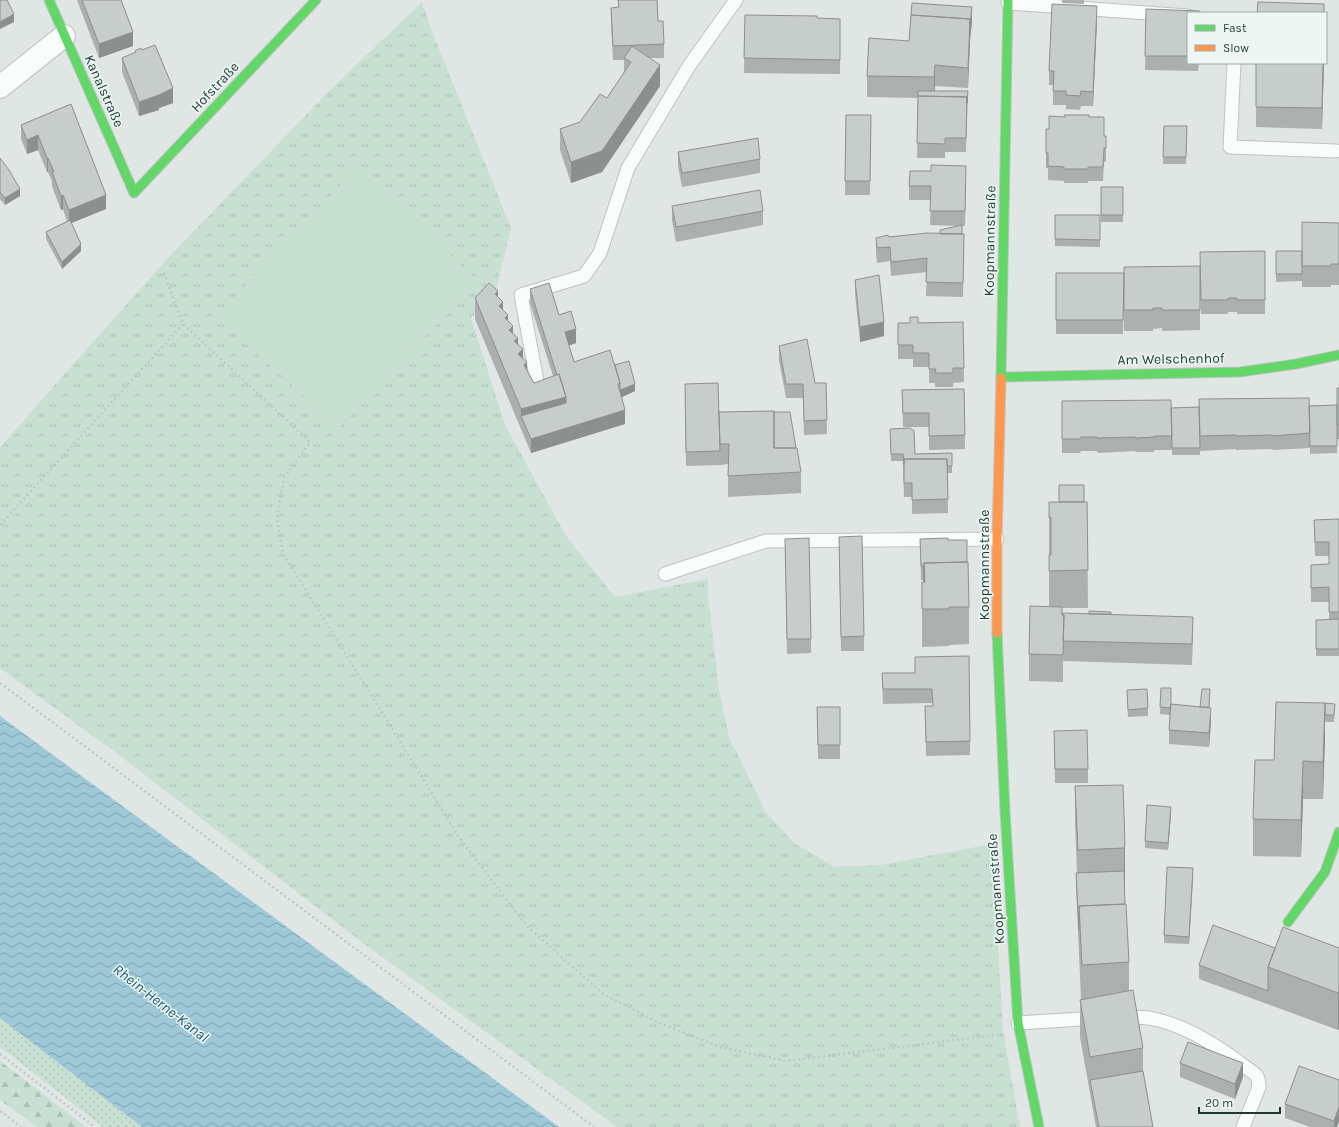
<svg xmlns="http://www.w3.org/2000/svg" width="1339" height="1127" viewBox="0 0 1339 1127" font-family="Karla,sans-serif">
<defs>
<pattern id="grass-dots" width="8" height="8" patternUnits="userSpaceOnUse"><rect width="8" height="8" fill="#c8e0d2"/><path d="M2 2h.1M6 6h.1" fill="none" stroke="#abc1b5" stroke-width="1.8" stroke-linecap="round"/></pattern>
<pattern id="forest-firs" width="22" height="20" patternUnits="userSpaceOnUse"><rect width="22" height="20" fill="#c8e0d2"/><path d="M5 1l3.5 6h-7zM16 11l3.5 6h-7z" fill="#abc1b5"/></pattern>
<pattern id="park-tufts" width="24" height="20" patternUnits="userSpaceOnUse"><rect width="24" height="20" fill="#c8e0d2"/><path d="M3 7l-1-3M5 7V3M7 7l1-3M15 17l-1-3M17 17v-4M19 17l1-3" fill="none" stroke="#abc1b5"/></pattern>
<pattern id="water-waves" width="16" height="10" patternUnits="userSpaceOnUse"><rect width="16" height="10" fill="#9ec8d7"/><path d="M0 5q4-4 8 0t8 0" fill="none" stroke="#80a3af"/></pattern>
</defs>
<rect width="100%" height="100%" fill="#e0e6e4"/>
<path fill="url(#grass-dots)" d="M0,1018l142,109h-39l-103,-80z"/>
<path fill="url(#forest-firs)" d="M0,1061l86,66h-49l-37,-27z"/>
<path fill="url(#park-tufts)" d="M422,2l9,27 80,199 -15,62 -25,28 34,107 61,111 49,61 93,-18v17l11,94 10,47 37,75 28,31 41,24 45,-2 112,-21 11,186 17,97h-403l-254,-184 -244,-188 -119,-87v-220l36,-42 130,-146 168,-174z"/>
<path fill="#c8e0d2" d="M359,166l118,115 -138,147 -123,-112z"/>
<path fill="url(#water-waves)" d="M0,716l559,411h-417l-142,-109z"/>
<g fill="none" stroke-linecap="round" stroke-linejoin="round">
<g stroke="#bdc3c1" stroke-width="15">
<path id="lane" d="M1008,3l180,13
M1234,63l-4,84 106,4
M537,381l-16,-86 63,-19 16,-23 28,-85 61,-102 47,-66
M665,574l101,-33 231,-2
M1120,1018c11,-1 23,-2 34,1 32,7 64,27 90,47 4,3 9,6 12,9 3,4 3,8 3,12l-16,40
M1018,1023l79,-5"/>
</g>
<g stroke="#bdc3c1" stroke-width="24">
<path id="street" d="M0,87l64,-51"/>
</g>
<g stroke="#bcc4c2" stroke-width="11">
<path id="fast" d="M49,0l85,193 182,-193
M1001,377l239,-5 56,-8 43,-9
M1001,378l7,-378
M997,633l8,178 13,212 21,104
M1288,922l37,-50 14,-40"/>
</g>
<g stroke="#bcc4c2" stroke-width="11">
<path id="slow" d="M997,633v-94l4,-161"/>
</g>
<path stroke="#bfc7c6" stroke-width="2.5" stroke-dasharray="2 3" stroke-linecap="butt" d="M164,273l19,51 127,118 -26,36 -7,40 6,36 97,155 78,127 68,89 77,69 54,28 63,25 66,14 209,-26
M0,525l183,-201
M0,683l594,444
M0,1054l95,73
M0,1111l21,16"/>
<use href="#lane" stroke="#fafbfb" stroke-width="13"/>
<use href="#street" stroke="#fafbfb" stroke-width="22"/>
<use href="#fast" stroke="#63d668" stroke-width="9"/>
<use href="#slow" stroke="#ff974d" stroke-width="9"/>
</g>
<path fill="#abb0af" d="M77,0h44l12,46 -34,12z
M618,0h39l1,21 6,23v14h-14l10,28 -58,86 -31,11 -11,-33v-21l20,-7 27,-24 17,-25v-13h-11l-2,-38v-14h7z
M1062,0h22v4l-22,-1z
M1146,9l42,4v50h11l-1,8 -53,-1z
M745,15l72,3 23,1v55l-96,-1z
M1097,20l-4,86h-12l-1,4 -14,-1v-4h-13v-20h-4v-14z
M972,22l-2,18 -2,48 -33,-2v5h33l-2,61h-21v6h-28l1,-60 -51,-1v-21l42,-35z
M135,51l38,52 -14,5v2l-20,6 -17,-44v-14l13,-5z
M1324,63l-2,66 -66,-2v-20z
M71,104l35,105 -35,14 10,28 -19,18 -16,-30v-7l21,-11 -4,-12 -2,1 -9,-24v-5l-4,-9h-1l-9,-22 -11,4 -6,-15v-14z
M846,115h25l-1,80h-25z
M1089,117l15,19h2v26h-2l-1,19h-15v2h-24v-2l-16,-1v-12h-2v-15l3,-24z
M1164,126h23l-1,38h-23z
M678,152l82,7v14l-78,14 -4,-21z
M0,158l20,38 -15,9 -5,-6z
M966,180l-1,46h-3v8h2l-1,63 -37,-1 1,-24 -36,4 -1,-15 -13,2 -1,-11v-14l13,-1 51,-3 22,-8 -32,-1 1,-25h-22v-14z
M1101,187h22v35h-22z
M672,206l91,5v14l-87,17 -4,-22z
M1055,215h45v32l-45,-1z
M1339,223v62h-8v2h-29v-6l-26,1v-31h26z
M1265,251v63h-28v-2h-9v2h-27l-1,-31v47l-38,1v-3l-9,1v2h-29v-42l-1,45h-67v-61h68l76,-7z
M855,280l29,56 -24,6 -5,-48z
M530,289l29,26 17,28 -7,2 5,17 41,3 20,26 -13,6 3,27 -94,29 -56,-134v-21l23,-1 5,13 15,35 9,26 7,12 19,-7 -23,-73z
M963,322l1,60 -11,1v4h-18v-4h-6v-16h-16v-8h-15v-36z
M779,346l36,37h11l1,51 -23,1 -1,-37h-17l-7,-38z
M685,384l34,41 55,-13 22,36 5,24v21l-73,4v-33l-8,1v-2v2l-34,1z
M1339,388v51h-2v14l-27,1v-22v16l-37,2 -1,-1 -36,1v-1l-36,2v4h-28v-21v16h-18v2h-18l-1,-1 -36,2 -2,-1v-1h-16l-1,2h-18v-52l110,7 165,-3z
M964,389l1,60 -36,1v-23h-26l-1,-37z
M890,429l25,25 37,-1v20h-5l1,40 -36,1v-17h-8l-1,-36h-12z
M1049,502h38l1,106h-26v7l49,-1 82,23 -1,28 -129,-4v21l-34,-1v-27l20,-48v-51h2h-2z
M1339,519v137h-23v-36h13v-18h-18v-37l18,-1v-8h-14l-1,-36z
M785,539l26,100v14l-24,1z
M920,539l28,1 21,67v37l-20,1v1l-27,1v-65h2v-2h-3z
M839,551l25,85v15h-23z
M915,657l55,84v14l-44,1 -1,-50h8l-1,-3 -49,1 -1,-31h33z
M1161,688l10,16 29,3 10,-11 -1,11 2,15 -2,25 -40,-3v-14l1,-15 -10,-1z
M1127,697l21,11v8l-20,1z
M1335,704l-1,18h-9l-2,77h-20l-2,58 -48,-1v-37l21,-59z
M817,707h23v52h-22z
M1054,731l34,38v14h-33z
M1123,785l2,97 -1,2 5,78v29l14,57v23l10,56h-57l-16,-90v-37l1,-1 -5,-112v-14h1l-2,-50v-37z
M1171,814l-3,36 -23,-2v-7z
M1193,876l-4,68 -25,-1v-8z
M1275,948h64v81l-1,1 -139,-51v-14z
M1180,1063l63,14 -8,22 -55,-22z
M1285,1104l54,17 -2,6h-27l-25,-9z"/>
<path fill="#8b908e" d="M1097,6v14l-4,86v-14z
M972,7v15l-2,18 -2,48v-20l2,-49z
M14,14v8l-14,7v-7z
M133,32v14l-34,12v-14z
M1323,63h1l-2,66v-21z
M660,65v21l-58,86 -31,11v-21z
M935,65v21l-1,12v-21z
M173,88v15l-14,5v2l-20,6v-14z
M38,135v15l-11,4v-14z
M47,158h1v14h-1z
M20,189v7l-15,9v-7z
M63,195v14l-2,1v-14z
M106,195v14l-37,15v-14z
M81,244v7l-19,18v-7z
M498,291v21l-3,-18z
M503,302v21l-4,-17z
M508,315v21l-3,-18z
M884,322v14l-24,6v-15z
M513,326v21l-4,-17z
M576,329v14l-11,4v-15z
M518,338v21l-4,-18z
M523,349v21l-5,-16z
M527,362v21l-3,-18z
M635,384v7l-15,7v-8z
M566,397v20l-45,-1v14v-21z
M625,410v14l-94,29v-14z
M1325,703v38l-2,58v-37z
M1211,708v14l-2,25v-14z
M1303,761v38l-2,58v-37z
M1171,807v7l-3,36v-7z
M1125,845v37l-1,3v-37z
M1193,868v8l-4,68v-7z
M1339,991v38l-1,1v-37z
M1243,1063v14l-8,22v-15z
M1339,1107v14l-2,6h-3v-6z"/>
<path fill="#c7cdcb" stroke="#8b908e" d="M0,0h7l7,14 -14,8z
M82,0h39l12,32 -34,12z
M618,0h39l1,21h5l1,23 -51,2 -2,-38 8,-1z
M1258,2l66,2v9h-67z
M912,3l60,4 -2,18v-6l-59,-4z
M1052,4l45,2 -4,86 -12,-1 -1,5 -14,-1v-4h-13l1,-20h-5z
M1146,9l54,2v2h-12v43h-43z
M745,15l72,1v2l23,1v41l-96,-2z
M911,15l59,4 -2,49 -33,-3 -1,12 -67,-1 2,-38 40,3z
M155,45l18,43 -14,7 -20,7 -17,-44 14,-6 -1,-1 6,-3 1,2z
M632,46l28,19 -58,86 -31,11 -11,-33 20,-7 20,-28 7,4 24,-36 -7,-4z
M1256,63h67l-1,45 -66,-1z
M918,91h50l-1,12v-6l-49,-1z
M918,96l49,1 -1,41h-21v6l-28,-1z
M71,104l35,91 -37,15 -6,-15 -2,1 -9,-24h2l-6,-14h-1l-9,-23 -11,5 -6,-15z
M846,115h25l-1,66h-25z
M1064,115h25v2h15v19h2v12h-2l-1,19h-15v2h-24v-2l-16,-1v-13h-2v-24h3v-13l16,1z
M1164,126h23l-1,31h-23z
M758,138l2,21 -78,14 -4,-21z
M0,158l9,12 11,19 -15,9 -5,-6z
M931,165l35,1 -1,45h-35l1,-25h-22l1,-15h21z
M1101,187h22v28h-22z
M760,190l3,21 -87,16 -4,-21z
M1055,215h45v25l-45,-1z
M70,220l11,24 -19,18 -16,-30z
M1302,222l37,1v41h-8v2h-29z
M962,225v9h-22v-4z
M927,233l37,1 -1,49 -37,-1 1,-24 -36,4 -1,-15 -13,1 -1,-10 12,-3 1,2z
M1265,251v49h-28v-2h-9v2h-27l-1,-48z
M1276,251h26v23h-26z
M1200,266v44h-38v-2h-9v2h-29v-43z
M1056,273h68l-1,47h-67z
M879,275l5,47 -24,5 -5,-47z
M489,283l9,8 -3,3 8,8 -4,4 9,9 -3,3 8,8 -4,4 9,8 -4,3 9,8 -5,5 9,8 -3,3 10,18 25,-9 7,23 -45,12 -46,-111z
M549,283l10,32 12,-4 5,18 -11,3 9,30 36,-12 10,33 -2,1 7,26 -94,29 -10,-23 45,-13v-6l-7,-23 -2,1 -27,-86z
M910,317h8v6l45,-1 1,46h-11v5h-18l1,-4h-7v-16h-16v-8h-15v-22h12z
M807,339l8,44h11l1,37 -23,1 -1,-37h-17l-7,-38z
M629,361l6,23 -15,6v-7l-5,-18z
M718,383l2,68 -34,1 -1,-68z
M1337,388h2v37h-2z
M964,389l1,46 -36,1v-23h-26l-1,-23z
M1309,398l1,35 -37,3 -1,-1 -36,1v-1l-36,1 -1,-37z
M1171,400l1,36h-18v1l-18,1 -1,-1 -36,1h-2v-1h-16l-1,2h-18v-38z
M1337,405v41h-27l-1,-40z
M1199,407l1,41h-28l-1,-40z
M774,411v37h23l4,24 -73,4 1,-32h-9l-1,-32z
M774,412h16l6,36h-22z
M910,428l4,3 1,23 37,-1v13h-5v-7h-43v6l-1,-11h-12l-1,-25z
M904,459h43l1,40 -36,1v-17h-8z
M1059,485h25v17h-25z
M1049,502h38l1,68 -39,1v-16h2v-38l-2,1z
M1339,519v93h-10v-25l-18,1v-23l18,-1v-22h-14l-1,-22z
M862,536l2,100 -23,1 -2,-100z
M809,538l2,101h-24l-2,-100z
M948,538v2h19v22l-43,1v19v-16h-3l-1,-27z
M968,562l1,45h-20v2h-27v-27h3l-1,-19z
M1030,606l32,1v8h2l-1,40 -34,-1z
M1089,611l22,1v2h-22z
M1062,613l131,4 -1,27 -129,-3 1,-26h-2z
M1339,619v30h-23v-29z
M969,656l1,85 -44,1 -1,-36h8l-1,-17h-49l-1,-16h33v-16z
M1161,688h10v16l-1,4 -10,-1z
M1147,689l1,19 -20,2 -1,-20z
M1202,689h8l-1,18h-9z
M1276,702l49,1 -2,59 -20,-1 -2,59 -48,-1 2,-59h19z
M1325,703l10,1 -1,11h-9z
M1171,704l40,4 -2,25 -40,-3z
M817,707h23v38h-22z
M1087,730l1,39h-33l-1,-38z
M1123,785l2,60 -1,3 -46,2 -3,-64z
M1147,805l24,2 -3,36 -23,-2z
M1167,867l26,1 -4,69 -25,-2z
M1124,871l1,33 -46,2v24l-3,-57z
M1126,904l3,58 -47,3 -3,-59z
M1213,925l62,23 -7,19v24l-69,-26z
M1283,927l56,21v43l-1,2 -70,-26z
M1133,990l10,58 -53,9 -10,-57z
M1188,1042l55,21 -8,21 -55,-21z
M1299,1066l40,14v27l-5,14 -49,-17z
M1143,1071l10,56h-54l-9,-47z"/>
<g text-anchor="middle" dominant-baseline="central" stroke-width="3" stroke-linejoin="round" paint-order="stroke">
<g font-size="14" fill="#1e3935" stroke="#edf6f3">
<text transform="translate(215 87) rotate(-47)">Hofstraße</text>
<text transform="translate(104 91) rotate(66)">Kanalstraße</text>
<text transform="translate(990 241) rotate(-89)">Koopmannstraße</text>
<text transform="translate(1171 359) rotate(-1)">Am Welschenhof</text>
<text transform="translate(984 565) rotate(-90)">Koopmannstraße</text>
<text transform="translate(996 889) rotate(-94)">Koopmannstraße</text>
</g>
<g font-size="15" font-style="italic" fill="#185a75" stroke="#edf6f3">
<text transform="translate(161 1003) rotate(38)">Rhein-Herne-Kanal</text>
</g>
</g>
<rect x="1187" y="12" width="140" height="52" fill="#edf6f3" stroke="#9aaaa7"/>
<rect x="1195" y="25" width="20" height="6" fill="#63d668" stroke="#9aaaa7"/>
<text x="1223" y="32" font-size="12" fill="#1e3935">Fast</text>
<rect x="1195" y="45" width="20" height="6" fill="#ff974d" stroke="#9aaaa7"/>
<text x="1223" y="52" font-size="12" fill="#1e3935">Slow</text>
<path d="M1199 1107v6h81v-6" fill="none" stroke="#1e3935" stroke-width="2"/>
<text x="1205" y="1107" font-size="12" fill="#1e3935" stroke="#edf6f3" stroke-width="3" paint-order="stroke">20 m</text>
</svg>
